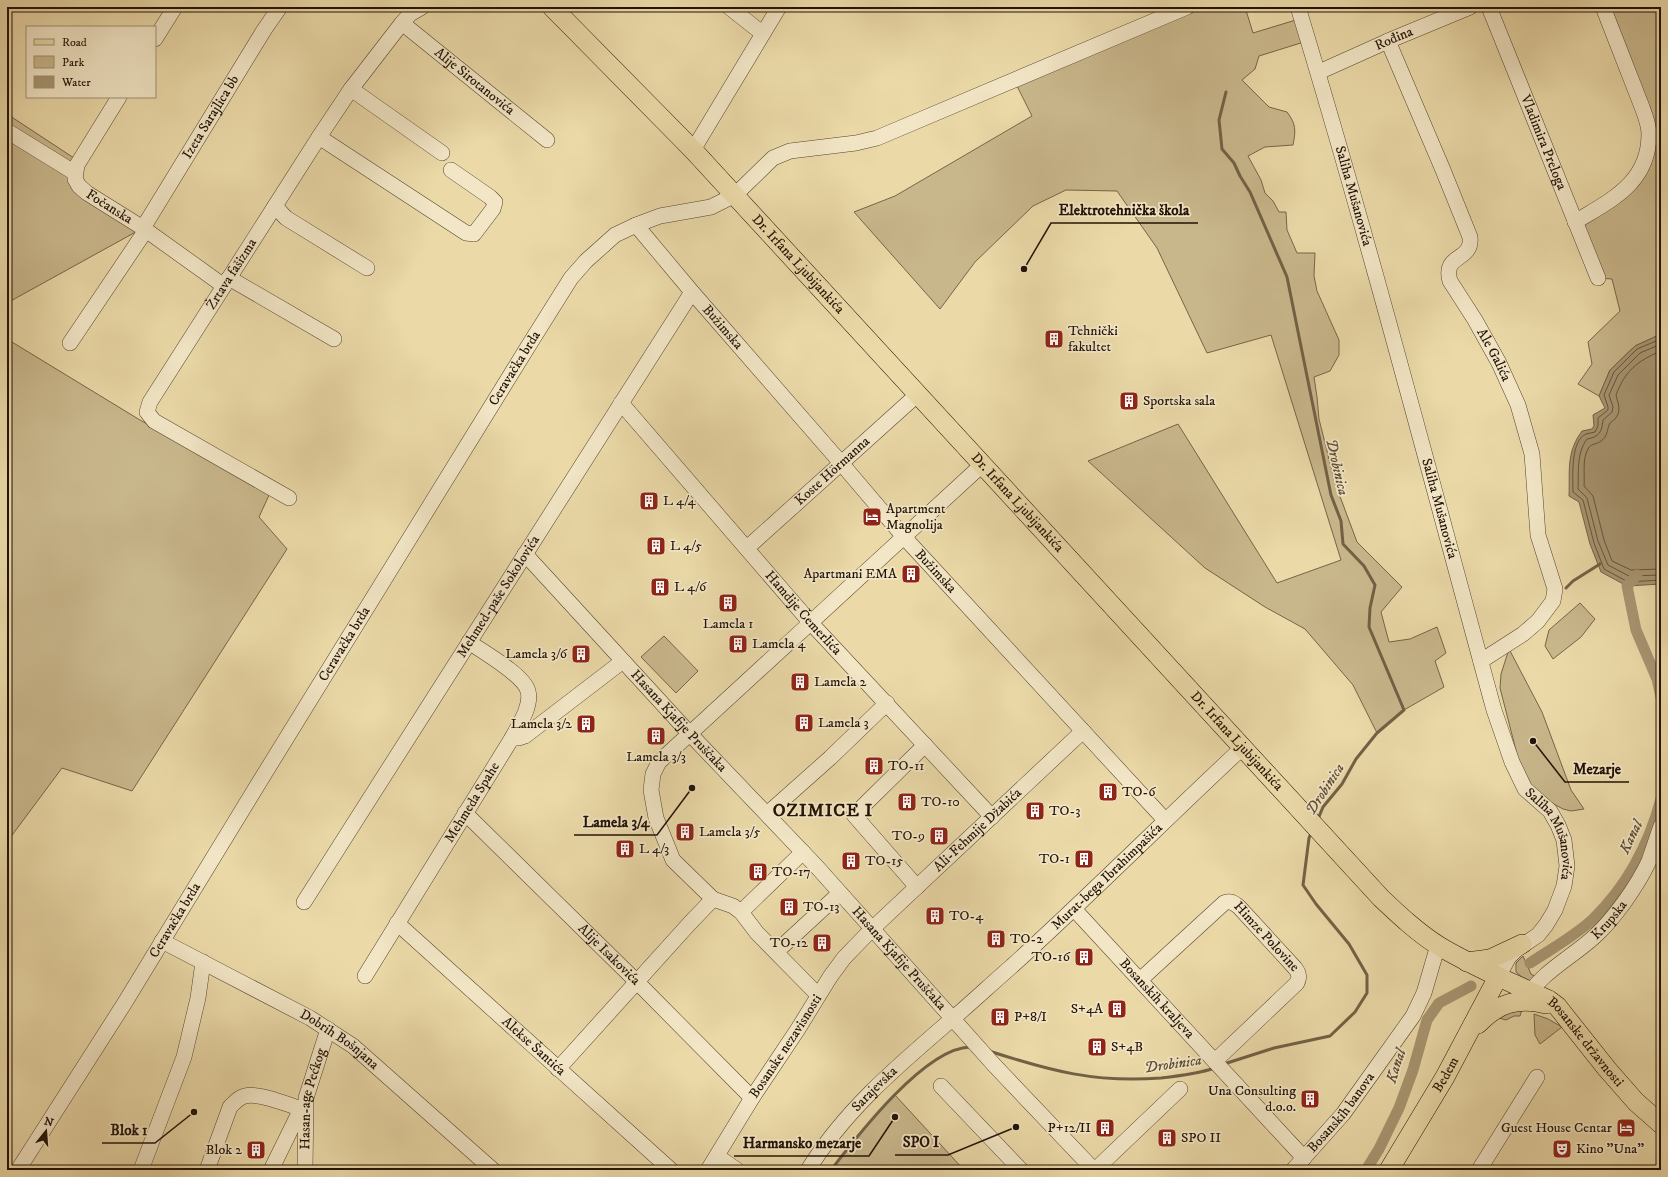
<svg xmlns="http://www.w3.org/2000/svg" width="1668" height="1177" viewBox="0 0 1668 1177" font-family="'IM FELL DW Pica',serif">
<rect width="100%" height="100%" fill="#ebd9a8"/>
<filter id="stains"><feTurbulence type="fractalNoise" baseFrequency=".005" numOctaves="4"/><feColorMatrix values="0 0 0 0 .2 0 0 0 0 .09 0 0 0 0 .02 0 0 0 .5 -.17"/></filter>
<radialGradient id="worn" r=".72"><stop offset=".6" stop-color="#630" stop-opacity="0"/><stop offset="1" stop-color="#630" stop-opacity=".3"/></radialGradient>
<path fill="#c9b78c" stroke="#766449" d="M1153,7h92l8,26 46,-14 8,22 -48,15 -4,13 -13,11 27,27 18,5c9,12 9,18 6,33l-28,2 -17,9 13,24 4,13 8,8 6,11h7l1,18 10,23h18l-1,23 3,15 22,49v15l-9,16 -16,6 3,20 2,22 16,64 22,59 45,45 -21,25 8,30 21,-3 27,-12 9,26 -11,8 9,26 -40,23 -27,23 -24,-48 -48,-56 -40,-22 -60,-39 -117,-107 90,-37 99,159 64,-23 -70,-225 -64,18 -50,-105 -40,-57 -51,-1 -33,16 -58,56 -35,47 -86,-97 41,-16 137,-80 -18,-36 144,-61z
M1603,7h58v327l-26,12 -25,24 -11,26 -21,-12 14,-20 -4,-22 32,-31 -8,-32 -14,-1 -23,-56 42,-26 30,-52z
M7,114l67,44 1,21 68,49 -136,75z
M7,339l133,81 130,73 -11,24 28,32 -155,242 -70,-23 -55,74z
M1580,603l15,16 -14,18 -28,22 -8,-13 4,-16z
M664,636l34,35 -22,22 -35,-36z
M1509,649l33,63 29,78 13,19 -13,2 -8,-2 -13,-7 -19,-15 -13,-29 -18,-70 1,-14z
M1523,956l8,18 7,4 -7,3 -9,-4 -6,-5v-9z
M1522,1009l-2,7h-6l-8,4 -7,-2 2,-4z
M1534,1014l14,5 14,8 -22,17 -5,-9z
M895,1095l69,75h-133l23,-30z"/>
<path fill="#a79571" stroke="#726146" d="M1661,334v250l-34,2 -26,-14 -11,-28 -11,-42 -10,-6c1,-26 -3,-43 13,-65l10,-2 2,-3 -1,-11 12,-7 -6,-12 11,-26 25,-24z"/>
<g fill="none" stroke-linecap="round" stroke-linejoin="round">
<path stroke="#64543c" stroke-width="1" d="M1661,339l-24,10 -23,23 -10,23 4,12v3l-10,8v8l-3,6c-3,1 -6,1 -9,2 -16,7 -13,44 -13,58l10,8 11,43 10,26 24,13 33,-2
M1661,344l-21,9 -22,22 -9,20 4,12 -1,5 -9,8c-1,12 -4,17 -16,19 -11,15 -8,33 -9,50l9,9 11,43 10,24 21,11 32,-1
M1661,351c-24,10 -36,20 -45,44 2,9 6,16 -1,24 -2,2 -5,3 -6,6 -2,6 -2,12 -8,16 -5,4 -10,2 -13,8 -6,10 -3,26 -4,37l9,10 11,44 8,21 19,9 30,-1"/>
<path stroke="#726146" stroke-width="3" d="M1226,92l-7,28 3,29 12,14 6,13 10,16 37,85 44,218 10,26 2,23 21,22 11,19 -5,23 -1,19 35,83 -27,23 -21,26 -14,25 -19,23 -5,12
M1566,588l7,-7 27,-17
M989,1051c62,20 106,32 172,27 18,-2 36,-4 54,-10
M1224,1064l50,-16 56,-12 25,-24 12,-19v-18l-18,-31 -33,-40 -13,-19 6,-47 3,-7
M831,1170c27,-35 94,-122 139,-123"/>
<path stroke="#a79571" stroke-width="11" d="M1637,575l-10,11 9,44 21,49 4,18
M1530,963c21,-14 45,-27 63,-44 34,-33 56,-75 68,-120
M1366,1170l13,-21 20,-41 14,-38 14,-50 12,-17 32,-17"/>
<g stroke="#54442e" stroke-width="16">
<g id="minor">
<path d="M729,7l33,26"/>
<path id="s1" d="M1298,7c71,233 132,469 196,703l18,52 13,27 25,22 8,14 6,15 3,26 -3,20 -9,24 -9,15 -8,10 -22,15 -7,7 -11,20"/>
<path id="s2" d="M1489,7l109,271"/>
<path id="s3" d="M402,23l145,117"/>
<path d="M155,39l20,-32"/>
<path id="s4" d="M1388,41l55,129 27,67c3,25 -28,16 -20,44l25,39 24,43 19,42 14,49 6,81 17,54 -2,12 -15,20 -15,13 -42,27"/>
<path id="s5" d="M1319,72l69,-31 82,-34"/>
<path d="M351,89l91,64"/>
<path id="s6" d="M119,97l-42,68 -2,14 4,7 8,7 56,35 81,58"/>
<path d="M7,131l68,42"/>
<path d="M319,137l147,96 8,1 19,-25 2,-7 -5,-5 -39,-27"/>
<path d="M693,150l86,-143"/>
<path d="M275,206l11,12 81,50"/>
<path d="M1575,222c36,-22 74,-39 74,-88 0,-9 -4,-19 -7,-27l-39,-100"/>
<path id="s7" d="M636,225l56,67 149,171 63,74 261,283"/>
<path id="s8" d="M143,228l121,-198 16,-23"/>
<path d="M229,278l105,61"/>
<path d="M70,343l76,-113"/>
<path id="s9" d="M621,403l189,219 182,195"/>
<path id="s10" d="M289,498l-135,-77 -7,-9 3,-10 169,-265 32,-48 51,-66 8,-9 12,-7"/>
<path id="s11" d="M747,548l171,-154"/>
<path id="s12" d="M525,554l165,180 127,133 178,199 99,104"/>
<path d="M512,738h7l6,-2 98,-75"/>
<path id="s13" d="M465,813l172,169 115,116"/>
<path d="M767,814l63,-56 57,-55"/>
<path d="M917,887l-63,-72 71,-70"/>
<path d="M713,899l20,7 8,6 16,21 61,62"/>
<path id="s14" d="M304,902l388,-610"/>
<path id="s15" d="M1074,909l230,249"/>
<path d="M741,912l62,-60"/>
<path id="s16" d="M397,923l274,247"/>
<path id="s17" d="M162,941l148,77 43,28 140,124"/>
<path d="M776,952l64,-59"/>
<path id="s18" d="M365,976l147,-238c7,-13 20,-32 16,-47 -4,-16 -45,-39 -59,-49"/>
<path id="s19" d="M1140,980l84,-77c6,-3 10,0 15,4l56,61c4,5 5,9 2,15l-82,78"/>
<path id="s20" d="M1525,1000c16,-28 46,-42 69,-63 20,-18 44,-52 55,-76 4,-12 8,-23 12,-35"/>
<path d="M558,1069l131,-145 24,-25 -40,-39 -17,-42 -5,-28 2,-16 6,-12 324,-298"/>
<path d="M941,1086l80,84"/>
<path d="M717,1156l20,14"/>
<path id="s21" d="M18,1170l106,-166 136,-223 269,-436 42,-67 15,-17 29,-26 21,-10 24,-9 51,-9 24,-12 38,-37 17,-7 66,-8 21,-5 310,-131"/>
<path d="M141,1170l43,-113 14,-59 5,-36"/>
<path d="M207,1170l23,-63c4,-4 9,-10 15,-11 14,-4 46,10 60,14"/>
<path d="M271,1170l26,-53 8,-7"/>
<path id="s22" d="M305,1170l1,-72 22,-69"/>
<path id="s23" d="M708,1170l44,-72 46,-69 32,-52 14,-19 28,-29 211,-198"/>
<path id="s24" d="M808,1170c35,-57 86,-101 136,-144 23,-19 45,-40 68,-60 78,-71 153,-146 230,-218"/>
<path d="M1095,1170l85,-81"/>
<path id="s25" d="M1293,1170l50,-56 70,-98 11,-23 14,-48"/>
<path d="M1479,1170l58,-93"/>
</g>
</g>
<g stroke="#221206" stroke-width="20">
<g id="major">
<path id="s26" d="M552,7l141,143 688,748c18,17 37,35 58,48 35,21 73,37 110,54l8,6 50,63 29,33 25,22"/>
<path d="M1467,962l23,-3 32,-15"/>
<path d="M1478,1024c20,-21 40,-27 68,-20"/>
<path id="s27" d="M1389,1170l56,-93 53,-100"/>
</g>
</g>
<use href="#minor" stroke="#f2e6c6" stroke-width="15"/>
<use href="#major" stroke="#ebd9a8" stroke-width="19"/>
</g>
<defs>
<g id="building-square" transform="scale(1)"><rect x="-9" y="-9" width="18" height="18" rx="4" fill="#8f2418" stroke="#f2e6c6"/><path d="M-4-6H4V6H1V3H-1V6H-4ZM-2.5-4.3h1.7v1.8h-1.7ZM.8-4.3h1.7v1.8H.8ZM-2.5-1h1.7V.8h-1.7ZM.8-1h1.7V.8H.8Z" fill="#fff"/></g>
<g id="hotel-square" transform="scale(1)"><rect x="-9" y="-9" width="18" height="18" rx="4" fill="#8f2418" stroke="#f2e6c6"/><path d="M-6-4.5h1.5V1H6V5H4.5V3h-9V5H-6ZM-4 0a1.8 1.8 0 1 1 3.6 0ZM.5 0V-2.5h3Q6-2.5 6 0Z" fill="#fff"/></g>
<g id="theatre-square" transform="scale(1)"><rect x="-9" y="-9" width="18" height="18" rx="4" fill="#8f2418" stroke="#f2e6c6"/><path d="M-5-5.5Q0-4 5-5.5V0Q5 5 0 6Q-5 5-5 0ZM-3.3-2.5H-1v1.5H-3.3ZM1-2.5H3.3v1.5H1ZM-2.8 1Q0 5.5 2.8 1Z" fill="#fff"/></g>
</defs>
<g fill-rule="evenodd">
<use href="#building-square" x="1054" y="339"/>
<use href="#building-square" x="1129" y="401"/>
<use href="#building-square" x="649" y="501"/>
<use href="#hotel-square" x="872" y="517"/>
<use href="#building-square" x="656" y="546"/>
<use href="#building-square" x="911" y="574"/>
<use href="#building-square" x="660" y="587"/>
<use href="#building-square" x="728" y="603"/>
<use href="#building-square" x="738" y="644"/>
<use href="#building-square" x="581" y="654"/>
<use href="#building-square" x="800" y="682"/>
<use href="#building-square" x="804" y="723"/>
<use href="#building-square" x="586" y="724"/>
<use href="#building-square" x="656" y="736"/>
<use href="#building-square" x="874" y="766"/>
<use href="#building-square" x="1108" y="792"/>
<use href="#building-square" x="907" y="802"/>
<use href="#building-square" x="1035" y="811"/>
<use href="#building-square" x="685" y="832"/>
<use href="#building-square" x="939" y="836"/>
<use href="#building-square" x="625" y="849"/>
<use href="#building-square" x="1084" y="859"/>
<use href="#building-square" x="851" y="861"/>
<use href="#building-square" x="758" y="872"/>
<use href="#building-square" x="789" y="907"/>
<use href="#building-square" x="935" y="916"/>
<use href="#building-square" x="996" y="939"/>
<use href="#building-square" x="822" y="943"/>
<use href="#building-square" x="1084" y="957"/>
<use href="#building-square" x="1117" y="1009"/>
<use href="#building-square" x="1000" y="1017"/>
<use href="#building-square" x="1097" y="1047"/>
<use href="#building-square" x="1310" y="1099"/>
<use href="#building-square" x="1105" y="1128"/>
<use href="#hotel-square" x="1626" y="1128"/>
<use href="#building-square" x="1167" y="1138"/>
<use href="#theatre-square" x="1562" y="1149"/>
<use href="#building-square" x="256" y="1150"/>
</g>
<g text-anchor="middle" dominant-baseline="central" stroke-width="3.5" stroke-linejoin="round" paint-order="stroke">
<g font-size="14" fill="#221206" stroke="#f2e6c6">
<text stroke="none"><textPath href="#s5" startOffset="82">Rođina</textPath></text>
<text stroke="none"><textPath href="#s3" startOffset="93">Alije Sirotanovića</textPath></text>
<text stroke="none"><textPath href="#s8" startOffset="130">Izeta Sarajlica bb</textPath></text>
<text stroke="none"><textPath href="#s2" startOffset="146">Vladimira Preloga</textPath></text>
<text stroke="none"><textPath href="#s1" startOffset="197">Saliha Mušanovića</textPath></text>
<text stroke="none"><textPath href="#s6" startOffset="139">Fočanska</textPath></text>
<text stroke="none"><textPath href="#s26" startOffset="356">Dr. Irfana Ljubijankića</textPath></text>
<text stroke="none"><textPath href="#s10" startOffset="329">Žrtava fašizma</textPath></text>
<text stroke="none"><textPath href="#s7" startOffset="134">Bužimska</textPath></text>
<text stroke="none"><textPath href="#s4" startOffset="351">Ale Galića</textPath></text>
<text stroke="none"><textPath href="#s21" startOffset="943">Ceravačka brda</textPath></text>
<text stroke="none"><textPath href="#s11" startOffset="115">Koste Hörmanna</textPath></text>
<text stroke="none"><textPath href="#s26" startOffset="680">Dr. Irfana Ljubijankića</textPath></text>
<text stroke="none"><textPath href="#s1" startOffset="521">Saliha Mušanovića</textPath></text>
<text stroke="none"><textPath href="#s7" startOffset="458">Bužimska</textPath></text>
<text stroke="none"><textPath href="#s14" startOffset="362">Mehmed-paše Sokolovića</textPath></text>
<text stroke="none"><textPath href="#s9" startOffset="278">Hamdije Čemerlića</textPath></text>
<text stroke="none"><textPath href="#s21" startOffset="619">Ceravačka brda</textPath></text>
<text stroke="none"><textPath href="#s12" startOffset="227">Hasana Kjafije Pruščaka</textPath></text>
<text stroke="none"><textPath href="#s26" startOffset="1004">Dr. Irfana Ljubijankića</textPath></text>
<text stroke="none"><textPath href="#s18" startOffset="204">Mehmeda Spahe</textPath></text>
<text stroke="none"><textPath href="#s23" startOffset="437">Ali-Fehmije Džabića</textPath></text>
<text stroke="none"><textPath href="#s1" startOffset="869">Saliha Mušanovića</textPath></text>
<text stroke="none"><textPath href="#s24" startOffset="420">Murat-bega Ibrahimpašića</textPath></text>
<text stroke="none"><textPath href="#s20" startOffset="117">Krupska</textPath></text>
<text stroke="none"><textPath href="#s21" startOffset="295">Ceravačka brda</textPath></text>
<text stroke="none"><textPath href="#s19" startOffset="171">Himze Polovine</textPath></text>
<text stroke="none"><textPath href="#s13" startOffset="202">Alije Isakovića</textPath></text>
<text stroke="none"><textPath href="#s12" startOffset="551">Hasana Kjafije Pruščaka</textPath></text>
<text stroke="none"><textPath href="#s15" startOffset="122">Bosanskih kraljeva</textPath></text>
<text stroke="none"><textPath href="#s17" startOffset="203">Dobrih Bošnjana</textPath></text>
<text stroke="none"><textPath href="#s26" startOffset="1471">Bosanske državnosti</textPath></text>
<text stroke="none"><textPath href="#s16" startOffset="184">Alekse Šantića</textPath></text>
<text stroke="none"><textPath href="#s23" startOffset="146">Bosanske nezavisnosti</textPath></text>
<text stroke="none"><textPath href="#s27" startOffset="111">Bedem</textPath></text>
<text stroke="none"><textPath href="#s24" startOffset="105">Sarajevska</textPath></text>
<text stroke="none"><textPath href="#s22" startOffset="72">Hasan-age Pećkog</textPath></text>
<text stroke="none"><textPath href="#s25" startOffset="75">Bosanskih banova</textPath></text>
</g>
<g font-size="14" fill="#221206" stroke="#f2e6c6" text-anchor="start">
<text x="1068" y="331">Tehnički<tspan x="1068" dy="16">fakultet</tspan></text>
<text x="1143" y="401">Sportska sala</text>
<text x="663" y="501">L 4/4</text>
<text x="886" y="509">Apartment<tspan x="886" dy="16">Magnolija</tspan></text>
<text x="670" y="546">L 4/5</text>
<text x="897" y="574" text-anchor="end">Apartmani EMA</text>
<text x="674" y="587">L 4/6</text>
<text x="728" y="624" text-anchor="middle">Lamela 1</text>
<text x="752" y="644">Lamela 4</text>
<text x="567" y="654" text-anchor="end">Lamela 3/6</text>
<text x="814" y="682">Lamela 2</text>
<text x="818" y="723">Lamela 3</text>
<text x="572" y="724" text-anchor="end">Lamela 3/2</text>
<text x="656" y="757" text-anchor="middle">Lamela 3/3</text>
<text x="888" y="766">TO-11</text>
<text x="1122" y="792">TO-6</text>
<text x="921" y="802">TO-10</text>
<text x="1049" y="811">TO-3</text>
<text x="699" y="832">Lamela 3/5</text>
<text x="925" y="836" text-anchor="end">TO-9</text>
<text x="639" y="849">L 4/3</text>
<text x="1070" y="859" text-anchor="end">TO-1</text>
<text x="865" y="861">TO-15</text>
<text x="772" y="872">TO-17</text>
<text x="803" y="907">TO-13</text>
<text x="949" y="916">TO-4</text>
<text x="1010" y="939">TO-2</text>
<text x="808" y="943" text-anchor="end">TO-12</text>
<text x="1070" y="957" text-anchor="end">TO-16</text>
<text x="1103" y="1009" text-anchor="end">S+4A</text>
<text x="1014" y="1017">P+8/I</text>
<text x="1111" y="1047">S+4B</text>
<text x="1296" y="1091" text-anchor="end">Una Consulting<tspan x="1296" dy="16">d.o.o.</tspan></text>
<text x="1091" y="1128" text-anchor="end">P+12/II</text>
<text x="1612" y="1128" text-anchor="end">Guest House Centar</text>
<text x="1181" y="1138">SPO II</text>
<text x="1576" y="1149">Kino "Una"</text>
<text x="242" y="1150" text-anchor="end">Blok 2</text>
</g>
<g font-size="15" font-style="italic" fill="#5e4d36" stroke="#f2e6c6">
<text transform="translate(1337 467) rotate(77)">Drobinica</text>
<text transform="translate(1325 789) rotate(-57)">Drobinica</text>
<text transform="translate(1631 837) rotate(-64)">Kanal</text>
<text transform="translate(1173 1064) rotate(-8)">Drobinica</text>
<text transform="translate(1396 1066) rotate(-72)">Kanal</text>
</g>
<g font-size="18" font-weight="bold" letter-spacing="1" fill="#221206" stroke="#f2e6c6">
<text x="823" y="811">OZIMICE I</text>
</g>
</g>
<path fill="none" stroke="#221206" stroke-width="1.5" d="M1024 269L1051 223H1198M1533 741L1565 782H1629M692 788L657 835H574M194 1112L155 1143H102M1016 1127L948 1155H895M895 1117L869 1156H734"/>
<g fill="#221206" stroke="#f2e6c6" stroke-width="1.5">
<circle cx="1024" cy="269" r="4"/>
<circle cx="1533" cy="741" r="4"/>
<circle cx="692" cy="788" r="4"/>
<circle cx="194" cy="1112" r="4"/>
<circle cx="1016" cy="1127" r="4"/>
<circle cx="895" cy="1117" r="4"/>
</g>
<g font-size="15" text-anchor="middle" font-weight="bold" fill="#221206" stroke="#f2e6c6" stroke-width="3.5" stroke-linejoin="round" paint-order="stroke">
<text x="1124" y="215">Elektrotehnička škola</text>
<text x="1597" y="774">Mezarje</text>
<text x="616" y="827">Lamela 3/4</text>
<text x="129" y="1135">Blok 1</text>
<text x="921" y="1147">SPO I</text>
<text x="802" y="1148">Harmansko mezarje</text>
</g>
<rect width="1668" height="1177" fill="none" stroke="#ebd9a8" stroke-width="24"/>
<rect x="8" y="8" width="1652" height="1161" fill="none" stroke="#221206" stroke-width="2"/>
<rect x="12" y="12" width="1644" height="1153" fill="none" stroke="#221206"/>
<rect x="26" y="26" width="130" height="72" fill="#f2e6c6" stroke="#9f9179"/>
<rect x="34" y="39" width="20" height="6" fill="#ebd9a8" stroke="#9f9179"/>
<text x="62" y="46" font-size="12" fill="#221206">Road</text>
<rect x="34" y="56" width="20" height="12" fill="#c9b78c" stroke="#9f9179"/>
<text x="62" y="66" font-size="12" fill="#221206">Park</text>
<rect x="34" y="76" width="20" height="12" fill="#a79571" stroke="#9f9179"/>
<text x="62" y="86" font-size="12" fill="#221206">Water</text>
<g transform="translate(46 1131) rotate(17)" stroke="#f2e6c6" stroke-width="3" paint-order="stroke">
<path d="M0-3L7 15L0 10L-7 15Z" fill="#221206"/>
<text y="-6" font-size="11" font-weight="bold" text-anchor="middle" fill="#221206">N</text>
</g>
<rect width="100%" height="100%" filter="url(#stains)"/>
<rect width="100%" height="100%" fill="url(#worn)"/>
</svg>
